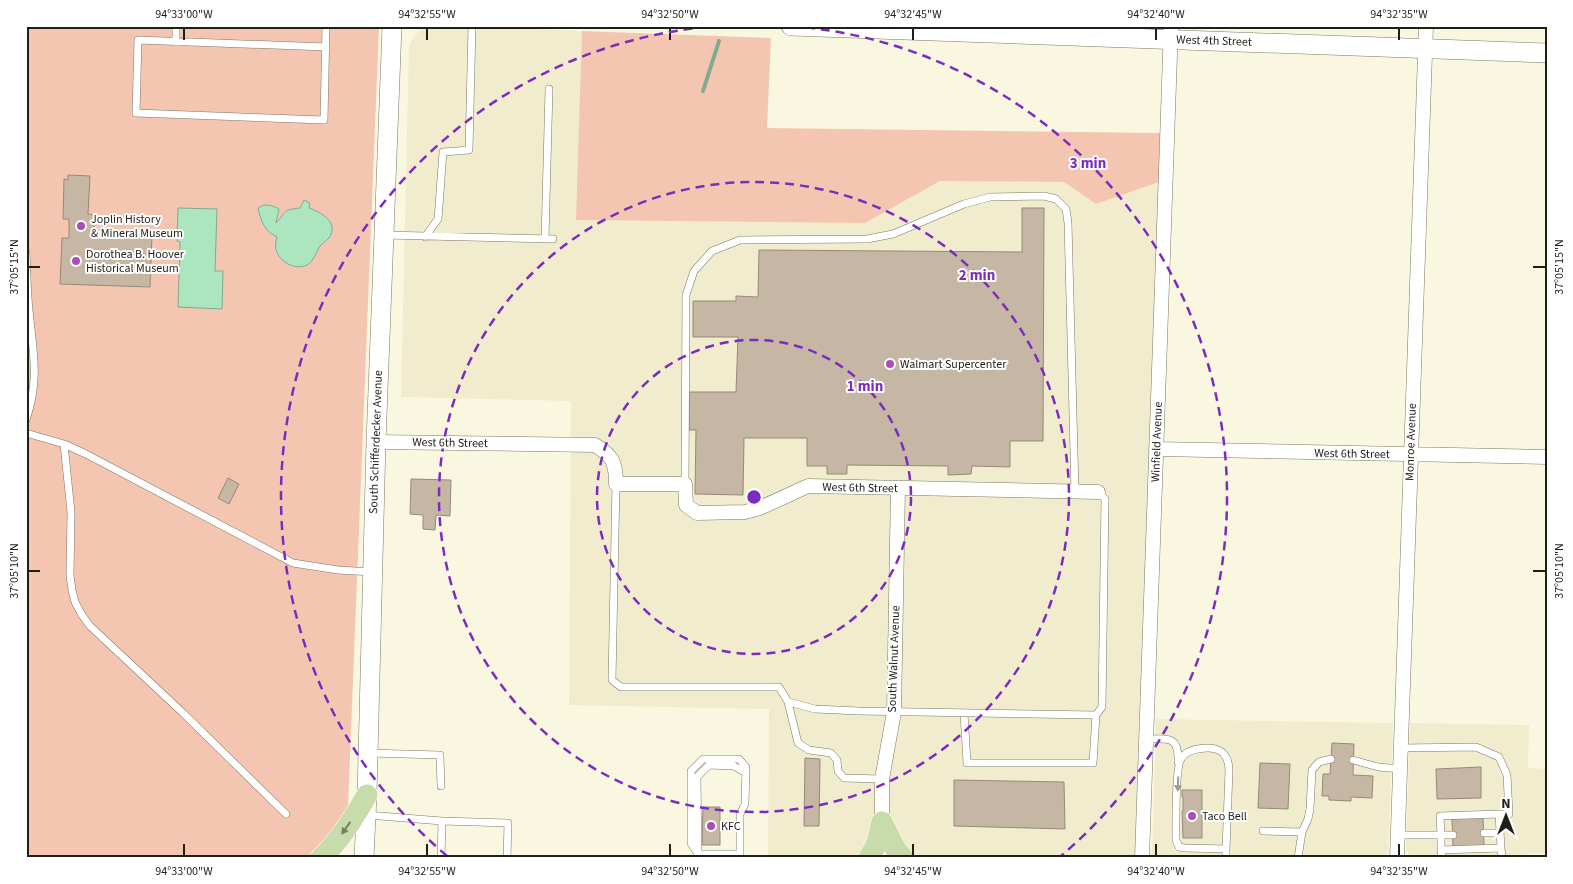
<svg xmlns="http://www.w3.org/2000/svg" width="1573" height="884" viewBox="0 0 1573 884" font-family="'Source Sans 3',sans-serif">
<rect width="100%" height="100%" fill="#faf7e0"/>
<path fill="#f0eccd" d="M427,26h32l123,5 -5,189 288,3 75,-42 124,1 32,22 63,-22 -24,676h-367l1,-149 -200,-4 2,-304 -170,-4 8,-351 4,-8 8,-9z
M1156,719l237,4 -5,129 -2,3 -1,3h-233z
M1410,723l119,2 -1,43 19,1v84l-108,5h-26l-3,-3 -3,-4 -1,-3z"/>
<path fill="#f4c6b1" d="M26,26h353l-31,780 -5,12 -31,40h-286z
M582,31l189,7 -4,90 393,5 -1,49 -63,22 -32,-22 -124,-1 -75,42 -289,-3z"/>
<path fill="#ace6be" stroke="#82aa8c" d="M304,200l6,3 -1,5c11,4 31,14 20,30 -3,3 -6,5 -9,8 -4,6 -6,15 -13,19 -12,6 -29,-4 -31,-16 -1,-4 0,-9 1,-12 -13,-6 -16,-16 -19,-29 7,-5 14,-3 21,1l-3,14c11,-12 6,-13 24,-15z
M178,208l39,1 -2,62h8l-1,38 -44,-2 2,-65 -3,-1z"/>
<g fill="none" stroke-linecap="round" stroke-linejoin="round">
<path stroke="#82aa8c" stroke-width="4" d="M703,91l16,-50"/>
</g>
<path fill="#c6b7a5" stroke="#968977" d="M68,175l22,1 -2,38 6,1v18l58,2 -2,52 -90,-3 2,-46h7v-19h-6l1,-40 4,1z
M1022,208h22l-1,233h-33v26l-38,-1 -1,8 -23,1v-9l-101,-1v9h-20v-8h-20v-28h-63l-1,57 -48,-1 1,-64h-7v-38h47l2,-55h-45v-36h43v-5l22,1 1,-47 263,2z
M228,478l11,6 -10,20 -11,-6z
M411,479l40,1 -1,36 -14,-1 -1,15 -12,-1v-14l-13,-1z
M1332,743l22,1 -1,31 20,1 -1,22 -21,-1v4l-22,-1v-4h-7l1,-22h7z
M805,758l15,1 -1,67h-15z
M1260,763l30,1 -2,45 -30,-1z
M1481,767v31l-44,1 -1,-30z
M954,780l110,2 1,47 -111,-3z
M1182,790h20v48h-19l-1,-27h1v-14h-1z
M703,807h17v38h-18z
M1483,817l1,29 -31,2 -1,-29z"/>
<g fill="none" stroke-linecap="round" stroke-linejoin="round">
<g stroke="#7b7863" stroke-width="8">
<path id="lane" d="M176,42v-16
M326,47l-188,-7 -2,73 188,7 2,-94
M384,235l169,4
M425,237l13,-18 5,-67 26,-2 3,-124
M545,239l4,-150
M26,253c1,19 1,38 3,57 4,43 11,68 -3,110
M26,433l38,11 22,10 207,109 45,7 34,2
M64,444l7,68 -1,64 2,14 3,12 7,13 8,11 92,86 104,102
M616,484l-4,196 9,7h158l9,15 27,7 44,2 237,4 6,-8 3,-208 -7,-7
M685,484l1,-189 8,-24 18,-20 28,-11 127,-1 26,-5 71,-30 26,-7 54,-1 12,3 10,10 2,14 7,268
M788,702l10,41 11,7 22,3 6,7 1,11 6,7 38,1
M964,713l3,50h126l3,-48
M1146,739c22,0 33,-4 32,23
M1400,748l76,-1 23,10 8,18 2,39h-10
M368,753l72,2 1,31
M1353,760l25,7 22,2
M367,815l75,6 -1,37
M442,821l66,2 -1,35
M1263,831l39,1
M1484,833h16
M1397,835h44v15l60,-2 -2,-34 -59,2 1,19h12
M1501,848l1,10
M1441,850l1,8
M698,854l-1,-77 12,-12 25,1 12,7
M740,854h-42l-7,-11v-72l12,-12h36l7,8 -1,37 -5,10v44
M1226,858v-9l3,-78c0,-7 -1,-13 -6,-18 -9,-8 -36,-6 -42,6 -6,9 -5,67 -5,81l3,7 6,1 41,1
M1298,858l4,-26 6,-13 2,-10 2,-39 7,-8 12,-3"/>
</g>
<g stroke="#7b7863" stroke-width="15">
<path id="street" d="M376,442l219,3c18,11 21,18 21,39h69l1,21 11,8 48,-1 15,-4 48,-22 290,6
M1156,449l391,8
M884,858l-2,-36v-43l12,-67 4,-224
M1142,858l29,-832
M1397,858l29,-832"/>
</g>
<g stroke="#7b7863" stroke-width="20">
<path id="secondary" d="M791,26l756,27
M364,858l3,-63 9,-353 16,-416"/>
</g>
<g stroke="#fff" stroke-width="22">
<path id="primary" d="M882,822l13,26 8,10
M321,858c19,-17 33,-41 46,-63
M869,858l8,-15 5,-21"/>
</g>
<use href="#lane" stroke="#fff" stroke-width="7"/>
<use href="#street" stroke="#fff" stroke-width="14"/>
<use href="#secondary" stroke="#fff" stroke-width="19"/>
<use href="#primary" stroke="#c7dcaa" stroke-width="21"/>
</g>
<defs><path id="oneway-solid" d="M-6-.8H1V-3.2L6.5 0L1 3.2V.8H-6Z" transform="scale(1.25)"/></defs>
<use fill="#9b9a97" href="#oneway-solid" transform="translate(1178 784) rotate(92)"/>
<use fill="#747e60" href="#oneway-solid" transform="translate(346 828) rotate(125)"/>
<path fill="none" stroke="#201f17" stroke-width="2" d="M184,28v12M427,28v12M670,28v12M913,28v12M1156,28v12M1399,28v12M28,267h12M1533,267h13M28,571h12M1533,571h13M184,844v12M427,844v12M670,844v12M913,844v12M1156,844v12M1399,844v12"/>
<g fill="none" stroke="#7b2cbf" stroke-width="2.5" stroke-dasharray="9 6">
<circle cx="754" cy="497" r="157"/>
<circle cx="754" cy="497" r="315"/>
<path d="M447 856A472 472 0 0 1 717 26M791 26A472 472 0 0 1 1061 856"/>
</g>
<g fill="#ad4cb4" stroke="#fff" stroke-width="2">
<circle cx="81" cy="226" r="5"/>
<circle cx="76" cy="261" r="5"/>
<circle cx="890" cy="364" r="5"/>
<circle cx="1192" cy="816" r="5"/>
<circle cx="711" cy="826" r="5"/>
</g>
<g text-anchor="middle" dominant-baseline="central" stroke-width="4" stroke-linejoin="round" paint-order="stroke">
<g font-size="12" fill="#201f17" stroke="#fff">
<text transform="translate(1214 41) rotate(2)">West 4th Street</text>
<text transform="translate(376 442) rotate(-88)">South Schifferdecker Avenue</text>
<text transform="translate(1157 442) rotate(-88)">Winfield Avenue</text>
<text transform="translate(1411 442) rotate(-88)">Monroe Avenue</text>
<text transform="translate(450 443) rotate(1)">West 6th Street</text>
<text transform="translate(1352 454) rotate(1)">West 6th Street</text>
<text transform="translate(860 488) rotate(1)">West 6th Street</text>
<text transform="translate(894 659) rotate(-88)">South Walnut Avenue</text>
</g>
<g font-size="12" fill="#201f17" stroke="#fff" text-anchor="start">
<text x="91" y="219">Joplin History<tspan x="91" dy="14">&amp; Mineral Museum</tspan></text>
<text x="86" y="254">Dorothea B. Hoover<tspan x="86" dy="14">Historical Museum</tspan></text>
<text x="900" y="364">Walmart Supercenter</text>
<text x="1202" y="816">Taco Bell</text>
<text x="721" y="826">KFC</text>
</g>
</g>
<circle cx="754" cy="497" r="8" fill="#7b2cbf" stroke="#fff" stroke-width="2.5"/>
<g font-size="15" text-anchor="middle" font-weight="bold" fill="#7b2cbf" stroke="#fff" stroke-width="4" stroke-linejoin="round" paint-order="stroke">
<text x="1088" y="168">3 min</text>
<text x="977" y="280">2 min</text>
<text x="865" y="391">1 min</text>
</g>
<rect width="1573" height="884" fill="none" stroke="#ffffff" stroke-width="55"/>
<g transform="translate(1506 816)" stroke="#ffffff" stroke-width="4" paint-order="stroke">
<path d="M0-4L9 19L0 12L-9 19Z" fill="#201f17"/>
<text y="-8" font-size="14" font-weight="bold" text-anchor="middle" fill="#201f17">N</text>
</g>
<rect x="28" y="28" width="1518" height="828" fill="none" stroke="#201f17" stroke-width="2"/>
<g font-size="12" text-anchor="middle" fill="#201f17">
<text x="184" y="18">94°33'00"W</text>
<text x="427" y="18">94°32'55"W</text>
<text x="670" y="18">94°32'50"W</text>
<text x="913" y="18">94°32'45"W</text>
<text x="1156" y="18">94°32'40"W</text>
<text x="1399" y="18">94°32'35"W</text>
<text transform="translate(14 267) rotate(-90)" y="4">37°05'15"N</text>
<text transform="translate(1559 267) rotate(-90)" y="4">37°05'15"N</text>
<text transform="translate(14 571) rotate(-90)" y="4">37°05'10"N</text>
<text transform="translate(1559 571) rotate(-90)" y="4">37°05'10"N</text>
<text x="184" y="875">94°33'00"W</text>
<text x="427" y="875">94°32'55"W</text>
<text x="670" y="875">94°32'50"W</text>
<text x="913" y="875">94°32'45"W</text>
<text x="1156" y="875">94°32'40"W</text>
<text x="1399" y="875">94°32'35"W</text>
</g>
</svg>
